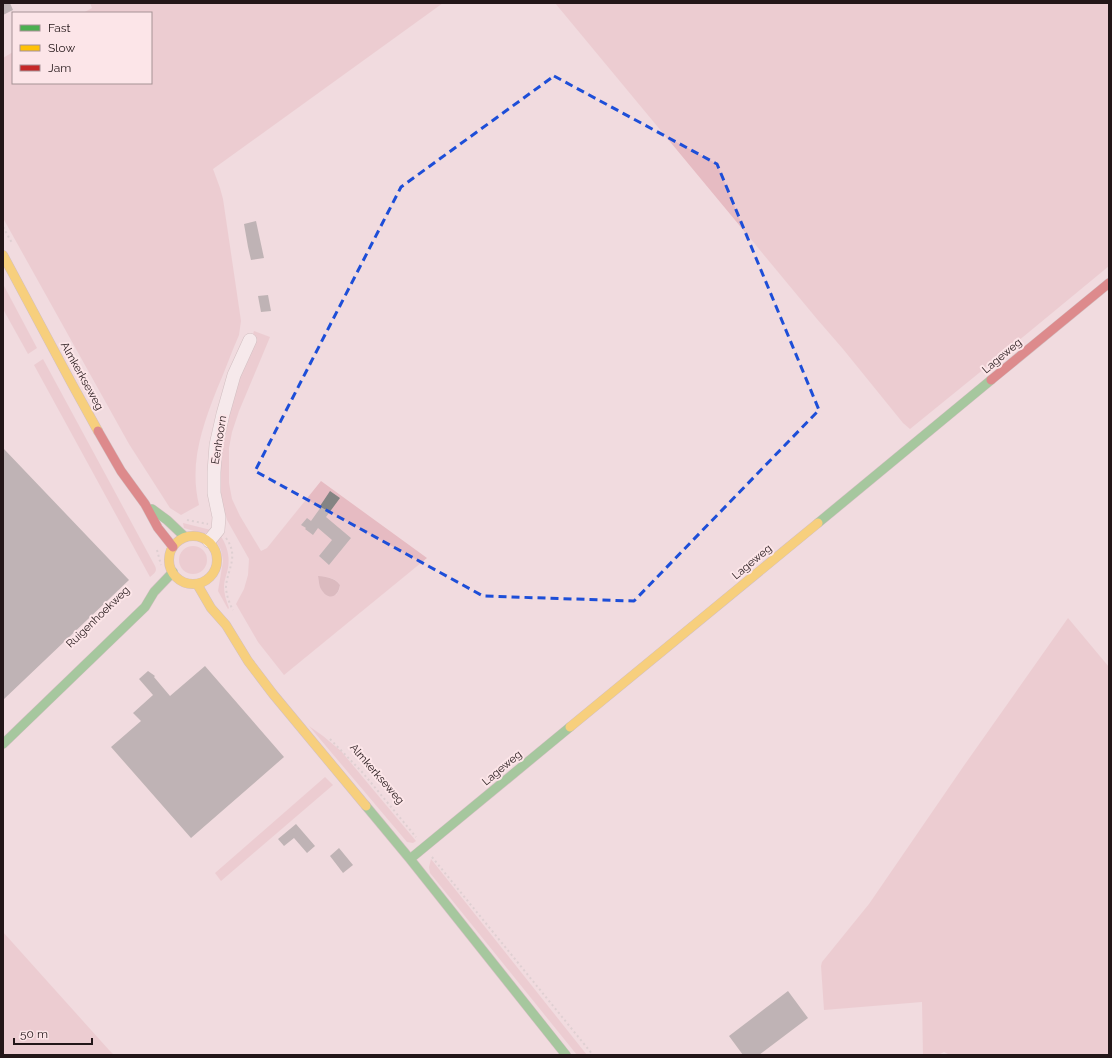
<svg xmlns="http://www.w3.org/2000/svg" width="1112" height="1058" viewBox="0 0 1112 1058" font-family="Raleway,sans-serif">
<rect width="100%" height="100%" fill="#f1dbdf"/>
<path fill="#e6bbc2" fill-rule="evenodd" d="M90,3h353l-230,166 7,19 3,11 18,122 -2,14c-8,18 -14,36 -22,54 -15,38 -28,75 -18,116l-18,10 -11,-7 -41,-64 -126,-226v-160l10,-6v31h138v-70h-68l9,-5z
M555,3h554v263l-114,94 -85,69 -7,-6 -60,-74 -26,-30z
M3,284l34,64 -9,6 -25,-45z
M254,331l16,6 -31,74 -7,21 -3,16v35l3,16 8,17 21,35 6,-3 54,-67 106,77 -143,117 -26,-33 -22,-38 8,-15 4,-14 1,-16 -22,-39 -5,-16 -4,-20 4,-54zM325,577c6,1 11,2 15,8l-1,5 -3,5z
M43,359l112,207c3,6 -2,8 -5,11l-116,-212z
M183,523l28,7 -7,4 -20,-6z
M220,535c7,10 10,21 8,33 -1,6 -4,12 -4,18 0,8 2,14 5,22l-1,1 -10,-18 5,-30 -2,-11 -5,-9z
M179 560a14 14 0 1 1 28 0a14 14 0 1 1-28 0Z
M1068,618l41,49v388h-159l-6,-3 -6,3h-15l-1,-53 -98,8 -3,-44 1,-4 47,-58 94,-137z
M309,726l14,10 18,15 75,90 -3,2 -6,-1z
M325,777l8,8 -112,96 -6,-8z
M431,859l156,196h-10l-147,-182 -1,-6z
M3,932l106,118 5,5h-111z"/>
<path fill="#c1929a" d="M318,576c8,1 16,1 22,9 -2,13 -12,16 -19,4 -2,-3 -2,-9 -3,-13z"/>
<path fill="#848483" d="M3,3h7l3,7 -10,5z
M256,221l8,37 -13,2 -3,-13 -4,-23z
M268,295l3,16 -10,1 -3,-16z
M3,448l126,132 -126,120z
M330,491l10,7 -14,19 25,21 -22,27 -10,-9 13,-16 -14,-12 -5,7 -8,-6 1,-1 -5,-3 6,-7 4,3 10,-14 -1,-1z
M205,666l79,91 -93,81 -80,-91 30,-26 -8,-8 20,-18 -14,-16 9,-8 7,5 -1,1 16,19z
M296,824l19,22 -8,7 -13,-15 -10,8 -6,-7z
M339,848l14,17 -10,8 -13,-17z
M788,991l20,27 -49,37h-16l-14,-19z"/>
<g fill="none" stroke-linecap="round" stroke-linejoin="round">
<g stroke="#ad9d9f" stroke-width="14">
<path id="street" d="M209,541l9,-11 1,-13 -5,-24v-21l2,-27 7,-31 11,-39 16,-35"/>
</g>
<g stroke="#ad9d9f" stroke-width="10">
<path id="fast" d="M152,509l15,11 18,17
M818,523l173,-143
M3,744l142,-137 9,-15 19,-20
M366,806l44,53 156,196
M410,859l160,-132"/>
</g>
<g stroke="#ad9d9f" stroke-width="10">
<path id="slow" d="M3,255l69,129 26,47
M169 560a24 24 0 1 1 48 0a24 24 0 1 1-48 0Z
M197,584l14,24 15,17 22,36 25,33 93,112
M570,727l248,-204"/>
</g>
<g stroke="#ad9d9f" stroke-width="10">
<path id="jam" d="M991,380l118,-97
M98,431l23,40 24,33 13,24 15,19"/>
</g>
<path stroke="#cac2c4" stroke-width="2" stroke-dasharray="2 3" stroke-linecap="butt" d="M3,227l9,16
M187,520l21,4
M226,538c13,18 2,30 0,48 0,8 3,17 7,24
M157,550l4,15
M330,739l33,34 53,64
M432,857l161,198"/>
<use href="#street" stroke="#fdfafa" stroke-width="13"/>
<use href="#fast" stroke="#4caf50" stroke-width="9"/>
<use href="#slow" stroke="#ffc107" stroke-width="9"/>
<use href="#jam" stroke="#c62828" stroke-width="9"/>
</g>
<path d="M0 0H1112V1058H0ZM554,76l163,88 102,246 -185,191 -151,-5 -228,-125 146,-284z" fill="#f1dbdf" fill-opacity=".55" fill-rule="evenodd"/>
<path fill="none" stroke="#1d4ed8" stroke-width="3" stroke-dasharray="8 5" stroke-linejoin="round" d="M554,76l163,88 102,246 -185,191 -151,-5 -228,-125 146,-284z"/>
<g text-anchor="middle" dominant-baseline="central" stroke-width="4" stroke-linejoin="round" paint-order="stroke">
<g font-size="11" fill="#231618" stroke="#fce5e8">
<text transform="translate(1002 356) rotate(-40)">Lageweg</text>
<text transform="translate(82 376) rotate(61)">Almkerkseweg</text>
<text transform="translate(219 440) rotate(-81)">Eenhoorn</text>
<text transform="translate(752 562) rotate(-40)">Lageweg</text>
<text transform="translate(98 617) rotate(-44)">Ruigenhoekweg</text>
<text transform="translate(502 768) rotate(-40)">Lageweg</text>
<text transform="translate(377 774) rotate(49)">Almkerkseweg</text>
</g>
</g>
<rect width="1112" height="1058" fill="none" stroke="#231618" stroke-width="8"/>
<rect x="12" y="12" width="140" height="72" fill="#fce5e8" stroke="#a59295"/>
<rect x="20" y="25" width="20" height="6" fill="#4caf50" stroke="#a59295"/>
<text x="48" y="32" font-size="12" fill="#231618">Fast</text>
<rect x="20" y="45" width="20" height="6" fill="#ffc107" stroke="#a59295"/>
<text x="48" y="52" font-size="12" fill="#231618">Slow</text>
<rect x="20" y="65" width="20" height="6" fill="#c62828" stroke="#a59295"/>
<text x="48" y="72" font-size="12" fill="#231618">Jam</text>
<path d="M14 1038v6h78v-6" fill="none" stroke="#231618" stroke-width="2"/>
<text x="20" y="1038" font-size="12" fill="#231618" stroke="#fce5e8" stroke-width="3" paint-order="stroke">50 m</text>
</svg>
